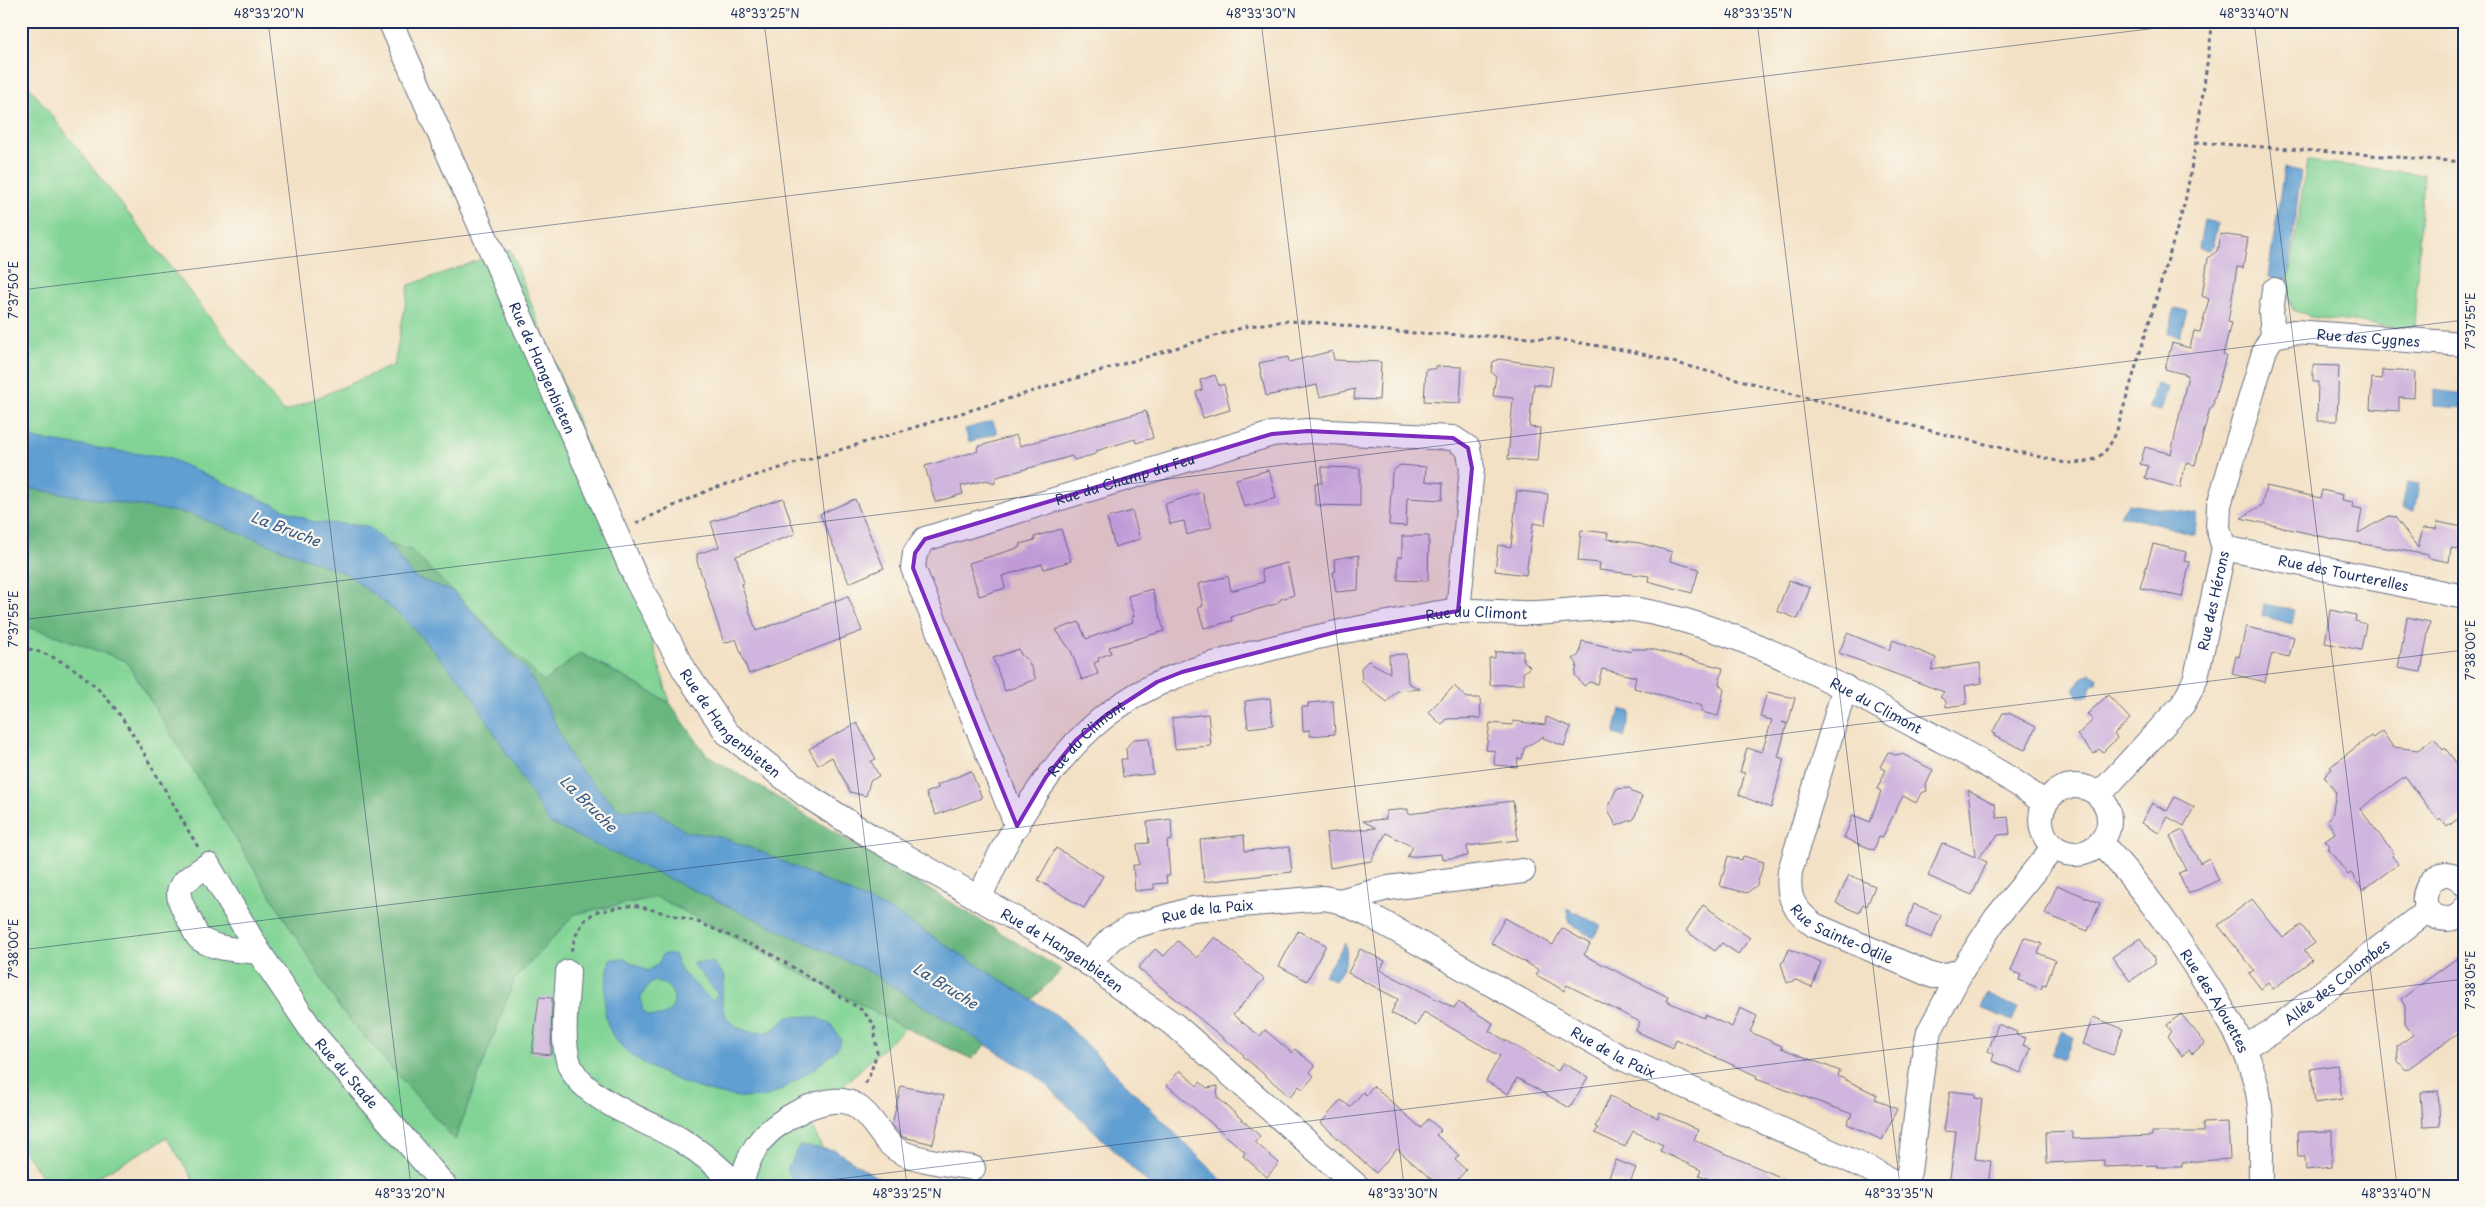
<svg xmlns="http://www.w3.org/2000/svg" width="2485" height="1207" viewBox="0 0 2485 1207" font-family="'Playpen Sans',sans-serif">
<rect width="100%" height="100%" fill="#fbf7ec"/>
<filter id="ink" filterUnits="userSpaceOnUse"><feTurbulence type="fractalNoise" baseFrequency=".02" numOctaves="2"/><feDisplacementMap in="SourceGraphic" scale="10" xChannelSelector="R" yChannelSelector="G"/><feConvolveMatrix kernelMatrix="1 2 1 2 8 2 1 2 1" color-interpolation-filters="sRGB"/></filter>
<filter id="wash" filterUnits="userSpaceOnUse"><feTurbulence type="fractalNoise" baseFrequency=".0096" numOctaves="4" result="noise"/><feDisplacementMap in="SourceGraphic" scale="20" xChannelSelector="R" yChannelSelector="G"/><feGaussianBlur stdDeviation="1.12" result="paint"/><feColorMatrix in="noise" values="0 0 0 0 0 0 0 0 0 0 0 0 0 0 0 0 0 1.4 0 .05"/><feComposite in="paint" operator="in"/></filter>
<g filter="url(#wash)">
<rect width="100%" height="100%" fill="#f3e1c5"/>
<path fill="#82d496" stroke="#4e827a" d="M21,76l263,336 110,-47 15,-80 101,-36 107,273 53,181 -89,-50 -37,29 -134,-132 -389,-101z
M2307,161l116,13 -9,155 -104,-12 -17,-7 -6,-19z
M21,626l25,6 80,29 215,349 114,130 59,-160 61,-66 82,-17 248,131 -97,90 32,68h-643l-30,-48 -86,48h-33l-27,-40z"/>
<path fill="#69b67f" stroke="#42726e" d="M21,449l390,101 133,132 36,-29 90,50 36,51 356,216 -90,89 -67,-31 -248,-131 -82,17 -61,66 -59,160 -114,-130 -215,-349 -80,-29 -25,-6z"/>
<path fill="#609fd2" stroke="#3e6798" fill-rule="evenodd" d="M2284,168l17,3 -14,115 -19,-10z
M2204,220l13,3 -4,24 -4,3 -10,-2z
M2175,308l12,3 -7,26 -12,-3z
M2156,384l12,4 -7,23 -12,-3z
M2434,390l30,4v14l-30,-2z
M993,421l4,12 -28,9 -4,-13z
M21,437l147,21 145,64 54,4 19,15 28,36 40,15 73,79 20,35 26,57 46,47 34,-1 33,23 31,4 47,17 131,60 163,103 170,170h-77l-112,-108 -169,-106 -321,-149 -81,-134 -64,-71 -57,-44 -157,-60 -169,-27z
M2407,482l12,2 -5,27 -12,-2z
M2128,504l69,10 -2,20 -75,-19z
M2264,604l31,6 -3,14 -30,-8z
M2091,673l6,4 -1,6 -5,3 -3,10 -10,1c-9,-11 3,-19 13,-24z
M1620,709l11,3 -7,25 -10,-3z
M1567,908l34,18 -8,12 -24,-15z
M1345,943c4,20 0,22 -10,38l-11,-6z
M663,954h11l7,17 31,30 6,-7 -26,-31 21,-1 12,15c-1,8 -4,18 -3,27 2,24 34,36 54,24 4,-3 8,-8 11,-11l24,-1 19,7 11,17c-2,4 -4,10 -8,13 -12,11 -52,40 -67,43 -38,10 -131,-26 -152,-59 -15,-21 -8,-54 -4,-78h15l23,12 10,-7zM654,981c29,3 26,43 -7,34l-5,-6 -1,-12 6,-10z
M1987,994l31,14 -6,13 -31,-13z
M2062,1031l12,6 -11,23 -12,-6z
M799,1146l36,4 52,34 6,2h-96l-10,-16z"/>
<g id="blocks">
<path fill="#d0b6de" d="M2220,234l28,4 -5,30 -6,-1 -9,55 3,1 -8,32 3,1 -14,52h-2l-15,57 -9,-2 -6,25 -35,-10 3,-12 -8,-2 5,-17 26,7 17,-79 -23,-6 7,-26 18,5 4,-17 6,1 9,-33 -7,-3 6,-38 9,-7z
M1332,351l2,9 47,2 -2,38 -25,-1 1,-10 -35,8 -3,-12 -51,11 -7,-33 29,-6 1,5z
M1499,359l54,8 -3,19 -16,-2 -5,43 11,1 -3,33 -29,-2 5,-61 -20,-2 3,-20 -5,-4 2,-10z
M2313,365l26,1 -2,55h-20l1,-39h-5z
M1436,366l26,1 -2,36 -36,-2 2,-32h10z
M2382,370l33,2 -1,26 -15,-1v14l-29,-2 2,-31 10,1z
M1215,375l4,11 5,-2 6,26 -27,8 -7,-26 6,-2 -2,-10z
M1146,411l7,27 -17,5 -1,-4 -39,12v3l-22,6 -2,-4 -75,21 -3,7 -7,-4 -26,6 2,8 -28,8 -10,-36 53,-15 -1,-4 39,-12 4,11z
M1400,465l26,2 -1,14 18,2 -1,17 -35,-2 -1,28 -17,-1 3,-53z
M1322,467l38,1v38l-45,-1v-22h7z
M1269,470l7,28 -32,9 -8,-28z
M2266,486l54,12 2,-8 21,5 -1,5 11,2 -1,5 10,2 -4,24 31,-17 6,1 23,31 5,-20 13,1 2,-7 24,5 2,23 -13,-2 -2,14 -21,-4 1,-3 -96,-16 -92,-21 21,-13z
M1517,491l31,3 -3,31 -12,-2 -7,52 -31,-4 3,-26 13,2z
M1202,492l10,35 -25,8 -3,-14 -14,3 -5,-20z
M783,498l12,36 -59,22 8,27 -3,1 15,47 92,-35 14,35 -113,43 -13,-35 -12,4 -27,-82v-7l22,-7 -8,-25z
M855,499l29,69 -35,15 -29,-69z
M1132,511l8,28 -25,8 -8,-29z
M1061,529l10,32 -27,8 -2,-5 -40,12 3,12 -26,8 -10,-33 52,-16 -1,-3 15,-4 -1,-3z
M1581,530l27,3 -1,6 33,4 32,9 -2,9 29,8 -7,24 -44,-12 1,-5 -50,-6 1,-7 -22,-2z
M1402,536h27l-1,45 -30,-1v-23h4z
M2153,544l33,8 -2,9 6,1 -8,35 -42,-9z
M1359,555l-1,35 -22,2 -3,-20 3,-1 -2,-12z
M1287,563l7,32 -13,4 -5,5 -45,13 1,4 -28,7 -6,-20 5,-2 -5,-22 30,-8 3,15 33,-9 -3,-12z
M1789,580l21,8 -12,31 -21,-8z
M1152,589l12,42 -55,16 2,6 -13,5 1,3 -5,2 4,11 -16,6 -11,-29 -15,-21 23,-8 7,17 47,-17 -2,-5h3l-6,-21z
M2330,610l26,5 -1,6 11,3 -5,26 -36,-7z
M2407,617l23,5 -9,50 -23,-4z
M2246,627l48,10 -5,20 -17,-4 -7,29 -33,-8 4,-18 3,1z
M1847,633l42,17 4,-10 43,18 -5,12 49,-7 2,20 -17,3 2,18 -21,3v-6l-6,-4 4,-5 -105,-39z
M1582,641l49,11 1,-3h19l72,19 -4,16 5,6 -6,26 -17,-4 1,-6 -68,-18 2,-11 -34,-8 -4,15 -9,-2 -5,4 -9,-11 2,-11 -4,-5 6,-4z
M1019,649l2,6 7,5 8,19 -31,12 -12,-33z
M1523,651v9l7,7 -7,6 1,11 -34,1 -1,-27h6v-6z
M1406,654l2,29 12,6 -23,2 -10,11 -25,-20 -1,-14 7,-7 22,12 -1,-18z
M1454,686l13,12h13l1,20 -34,1 -5,6 -14,-13z
M1767,692l28,6 -7,26 -6,-2 5,2 -9,33 6,2 -13,49 -32,-13 6,-22 -5,-1 7,-24 15,4 10,-32 -12,-3z
M2108,695l22,24 -16,15 3,4 -14,14 -4,-3 -5,5 -17,-19 16,-15 -6,-6z
M1270,698l3,27 -25,3 -3,-27z
M1333,701l2,33 -25,2v-6l-7,1 -1,-24h6v-4z
M2003,713h6l27,14 -11,23 -31,-14 1,-2 -3,-1z
M1208,714l3,32 -36,3 -3,-31z
M1546,717l25,10 -7,19 -21,-8 1,-2 -20,12 -2,11 -4,-1 -1,9 -23,-2 1,-14 -9,-1 4,-27 23,2v-4l32,4z
M857,723l19,36 -5,2 8,15 -9,5 -4,15 -16,-4 -18,-35 -14,8 -9,-16z
M2382,731l11,16 25,3 16,-12 9,12 2,-2 19,25v41l-17,13 -7,-9 -2,2 -33,-44 -45,33 34,45 -2,2 6,8 -35,26 -12,-17 -3,2 -20,-27 2,-2 -5,-6 10,-7 -8,-13 5,-4 4,-23 -12,-17 8,-7 -2,-2 26,-20 15,-11 2,2z
M1149,738l4,36 -30,3 -2,-18h6l-1,-11 8,-9z
M1888,752l7,3 7,-1 31,16 -7,15 1,6 -6,2 -5,10 -13,-7 -21,42 -3,-1 -5,13 -30,-12 9,-23 17,7 11,-31 -4,-2 9,-19 -6,-3z
M971,771l11,27 -46,17 -10,-22 12,-5 -1,-3z
M1630,788l2,4 10,4 -8,23 -18,7 -8,-17 8,-20z
M1968,790l27,14 2,14 11,-1 2,17 -12,1 -20,23 9,4 -15,33 -44,-19 14,-33 33,14z
M2175,797l19,10 -10,19 -16,-9 -9,16 -18,-10 11,-20 15,8z
M1513,801l5,39 -51,6 1,10 -26,3 -1,-5 -34,3 6,-10 -27,-14 -15,28 -41,7 -4,-35 50,-5 -13,-7 23,-2v-8l22,-2v5z
M1171,819l1,21 -5,1 3,35h-4l1,7 -13,1v5l-19,2 -2,-26h6l-2,-21 12,-1 -2,-21z
M2183,830l17,33 9,-5 10,22 -31,14 -9,-21 7,-3 -16,-34z
M1244,835l1,16 44,-4 3,25 -88,10 -4,-42z
M1056,848l47,28 -19,32 -46,-28z
M1728,856l14,4 1,-4 21,6 -7,23 -10,8 -27,-7z
M1849,875l26,11 -8,20 -4,-2 -4,9 -23,-10z
M2057,885l43,18 -12,28 -43,-17z
M2252,899l31,39 18,-13 14,18 -11,8 8,9 -39,29 -5,-6 -7,6 -12,-16 5,-3 -36,-45z
M1914,904l27,11 -9,23 -26,-11z
M1703,905l47,33 -12,16 -16,-11 -7,8 -29,-20z
M1505,918l48,27 9,-17 28,16 -6,11 84,42 -2,4 38,17 1,-3 27,12 8,-19 17,8 -7,16 32,14 -1,2 59,23 -2,5 39,19 -2,4 22,10 -15,31 -35,-16 5,-10 -96,-35 1,-3 -81,-37 -3,9 -33,-15 -4,-3 4,-8 -73,-37 -3,6 -13,-8 -15,-8 3,-5 -48,-27z
M1298,931l28,14 -19,36 -28,-15z
M1215,937l49,42 -31,36 27,21 5,-6 27,23 3,-4 20,17 -5,6 4,4 -11,13 -4,-3 -9,11 -47,-41 1,-1 -106,-87 17,-19 9,7 14,-15 19,17z
M2024,937l18,7 -4,9 17,7 -9,25 -3,-1 -2,5 -22,-9 2,-5 -10,-4z
M2140,938l14,20v7l-24,16 -18,-24z
M1360,949l25,12 -5,9 74,38 4,-6 35,21 -4,8 69,40 5,-8 25,14 -18,31 -53,-30 -9,16 -22,-13 14,-25 -76,-44 -8,14 -25,-13 7,-14 -50,-26z
M1789,949l32,13 -9,25 -16,-7 -9,3 -6,-20 3,-2z
M2464,953v76l-58,41 -8,-9 -1,-15 16,-11 -8,-11v-18l-4,-7z
M539,997l13,1 -1,57 -19,-2z
M2181,1014l24,29 -13,11 -3,-4 -7,6 -14,-20 4,-4 -5,-7z
M2093,1017l30,12 -10,26 -30,-11z
M1998,1024l19,8 -1,3 10,3 -3,7 8,3 -10,25 -29,-12 2,-7 -6,-3z
M2337,1065l5,34 -27,4 -4,-34z
M1180,1070l17,16 3,-4 7,6 11,-2 -1,11 43,39 -5,6 24,21 -12,14 -24,-21 2,-4 -78,-67z
M901,1086l43,9 -11,49 -30,-7 -11,-12z
M1373,1086l48,42 7,-9 13,11 -5,5 23,20 -4,5 11,10 -14,16h-13l-42,-37 -21,24 -55,-50 20,-23 9,7 13,-15 3,3z
M1950,1091l25,3v4l7,1 -7,60 16,2 -3,25h-39l7,-54 -12,-1z
M2438,1091l2,35 -17,1 -2,-35z
M1610,1096l48,22 2,-6 38,18 -4,10 107,46h-94l2,-7 -10,-4 2,-5 -41,-19 3,-6 -30,-14 -8,16 -30,-14 3,-5 -3,-1z
M2228,1122l2,37 -48,3v5h-25v-2l-53,2v-7l-57,3 -1,-31 27,-1v8l79,-3v-4h51v-9z
M2332,1131v36l-26,3 -1,-13h-7l-1,-25z
M1616,1160l20,8 -7,17 -20,-8z"/>
</g>
</g>
<g filter="url(#ink)">
<use href="#blocks" fill-opacity="0" stroke="#676d82" stroke-width="1"/>
<g fill="none" stroke-linecap="round" stroke-linejoin="round">
<g stroke="#676d82" stroke-width="26">
<g id="minor">
<path id="s1" d="M390,21l247,560 48,90 42,62 79,62 64,41 184,105 45,29 19,16 58,40 181,160"/>
<path id="s2" d="M2273,336l21,-4 170,12"/>
<path id="s3" d="M2224,548l240,49"/>
<path id="s4" d="M1845,687l-55,184c-3,27 3,38 24,54l119,51h12l17,-6 34,-52 57,-70"/>
<circle cx="2075" cy="820" r="34"/>
<path id="s5" d="M2099,795l84,-91 7,-13 6,-14 28,-129 -6,-20 1,-23 46,-156 8,-13 -2,-24 3,-22"/>
<path id="s6" d="M1017,826l-104,-258 2,-15 10,-14 347,-105 36,-3 145,7 15,10 4,20 -14,143"/>
<path id="s7" d="M2101,843c42,44 76,95 109,146 18,29 38,60 46,95 8,30 4,70 5,102"/>
<path d="M2464,884c-30,-35 -62,34 -16,35 6,0 13,-4 16,-10"/>
<path id="s8" d="M979,899c27,-63 71,-139 125,-182 50,-40 97,-50 157,-66 42,-11 84,-21 127,-28 23,-4 49,-12 73,-12 25,-1 49,3 74,2 35,-1 69,-9 104,-3 100,18 190,69 278,117 43,24 88,45 127,76"/>
<path d="M1339,901l49,-13 135,-17"/>
<path id="s9" d="M259,952c-18,-2 -41,-2 -57,-12 -6,-3 -9,-13 -12,-19 -20,-35 -12,-35 18,-56l51,87 58,86 128,148"/>
<path id="s10" d="M1088,963l24,-25 19,-11 62,-18 131,-11 15,3 34,16 249,141 247,111 21,11 6,6"/>
<path d="M568,972c-1,28 -7,61 0,88 10,39 81,61 113,80 21,13 39,27 56,46"/>
<path id="s11" d="M2243,1048l30,-17 155,-121"/>
<path d="M741,1186c3,-14 7,-27 15,-39 14,-24 71,-58 99,-42 20,12 26,38 48,48 21,9 48,11 70,15"/>
<path d="M1903,1186l6,-14 15,-118 5,-22 33,-62"/>
</g>
</g>
<path stroke="#676d82" stroke-width="3" stroke-dasharray="4 4" stroke-linecap="butt" d="M2196,142l268,20
M636,523l75,-34 537,-163 38,-5 39,2 70,9 162,7 78,13 308,82 122,29c29,0 39,-4 51,-30l69,-231 11,-60 17,-121
M21,647c70,15 101,66 133,124 15,25 29,51 44,76
M571,951l5,-16 8,-14 11,-9 39,-7 61,16 73,31 94,58 12,14 3,29 -8,24 -5,9"/>
<use href="#minor" stroke="#fff" stroke-width="24"/>
</g>
</g>
<path fill="#7b2cbf" fill-opacity="0.2" stroke="#7b2cbf" stroke-width="4" stroke-linejoin="round" d="M1308,431l145,7 15,10 4,20 -14,143 -118,20 -158,41 -25,10 -51,33 -30,25 -30,37 -29,49 -104,-258 2,-15 10,-14 347,-105z"/>
<path fill="none" stroke="#1b2f5e" stroke-width="1" stroke-opacity="0.45" d="M268,21l143,1165M764,21l143,1165M1261,21l143,1165M1757,21l143,1165M2254,21l143,1165M21,290l2193,-269M21,620l2443,-300M21,950l2443,-300M781,1186l1683,-207"/>
<g text-anchor="middle" dominant-baseline="central" stroke-width="4.5" stroke-linejoin="round" paint-order="stroke">
<g font-size="14" fill="#1b2f5e" stroke="#fbf7ec">
<text stroke="none"><textPath href="#s2" startOffset="96">Rue des Cygnes</textPath></text>
<text stroke="none"><textPath href="#s1" startOffset="379">Rue de Hangenbieten</textPath></text>
<text stroke="none"><textPath href="#s6" startOffset="519">Rue du Champ du Feu</textPath></text>
<text stroke="none"><textPath href="#s3" startOffset="122">Rue des Tourterelles</textPath></text>
<text stroke="none"><textPath href="#s5" startOffset="232">Rue des Hérons</textPath></text>
<text stroke="none"><textPath href="#s8" startOffset="614">Rue du Climont</textPath></text>
<text stroke="none"><textPath href="#s8" startOffset="1034">Rue du Climont</textPath></text>
<text stroke="none"><textPath href="#s1" startOffset="784">Rue de Hangenbieten</textPath></text>
<text stroke="none"><textPath href="#s8" startOffset="195">Rue du Climont</textPath></text>
<text stroke="none"><textPath href="#s10" startOffset="135">Rue de la Paix</textPath></text>
<text stroke="none"><textPath href="#s4" startOffset="284">Rue Sainte-Odile</textPath></text>
<text stroke="none"><textPath href="#s1" startOffset="1189">Rue de Hangenbieten</textPath></text>
<text stroke="none"><textPath href="#s11" startOffset="115">Allée des Colombes</textPath></text>
<text stroke="none"><textPath href="#s7" startOffset="195">Rue des Alouettes</textPath></text>
<text stroke="none"><textPath href="#s10" startOffset="581">Rue de la Paix</textPath></text>
<text stroke="none"><textPath href="#s9" startOffset="404">Rue du Stade</textPath></text>
</g>
<g font-size="15" font-style="italic" fill="#335687" stroke="#fbf7ec">
<text transform="translate(286 528) rotate(21)">La Bruche</text>
<text transform="translate(589 803) rotate(45)">La Bruche</text>
<text transform="translate(946 985) rotate(32)">La Bruche</text>
</g>
</g>
<rect width="2485" height="1207" fill="none" stroke="#fbf7ec" stroke-width="55"/>
<rect x="28" y="28" width="2430" height="1152" fill="none" stroke="#1b2f5e" stroke-width="2"/>
<g font-size="12" text-anchor="middle" fill="#1b2f5e">
<text x="269" y="18">48°33'20"N</text>
<text x="765" y="18">48°33'25"N</text>
<text x="1261" y="18">48°33'30"N</text>
<text x="1758" y="18">48°33'35"N</text>
<text x="2254" y="18">48°33'40"N</text>
<text transform="translate(14 290) rotate(-90)" y="4">7°37'50"E</text>
<text transform="translate(2471 321) rotate(-90)" y="4">7°37'55"E</text>
<text transform="translate(14 619) rotate(-90)" y="4">7°37'55"E</text>
<text transform="translate(2471 650) rotate(-90)" y="4">7°38'00"E</text>
<text transform="translate(14 949) rotate(-90)" y="4">7°38'00"E</text>
<text transform="translate(2471 980) rotate(-90)" y="4">7°38'05"E</text>
<text x="410" y="1198">48°33'20"N</text>
<text x="907" y="1198">48°33'25"N</text>
<text x="1403" y="1198">48°33'30"N</text>
<text x="1899" y="1198">48°33'35"N</text>
<text x="2396" y="1198">48°33'40"N</text>
</g>
</svg>
